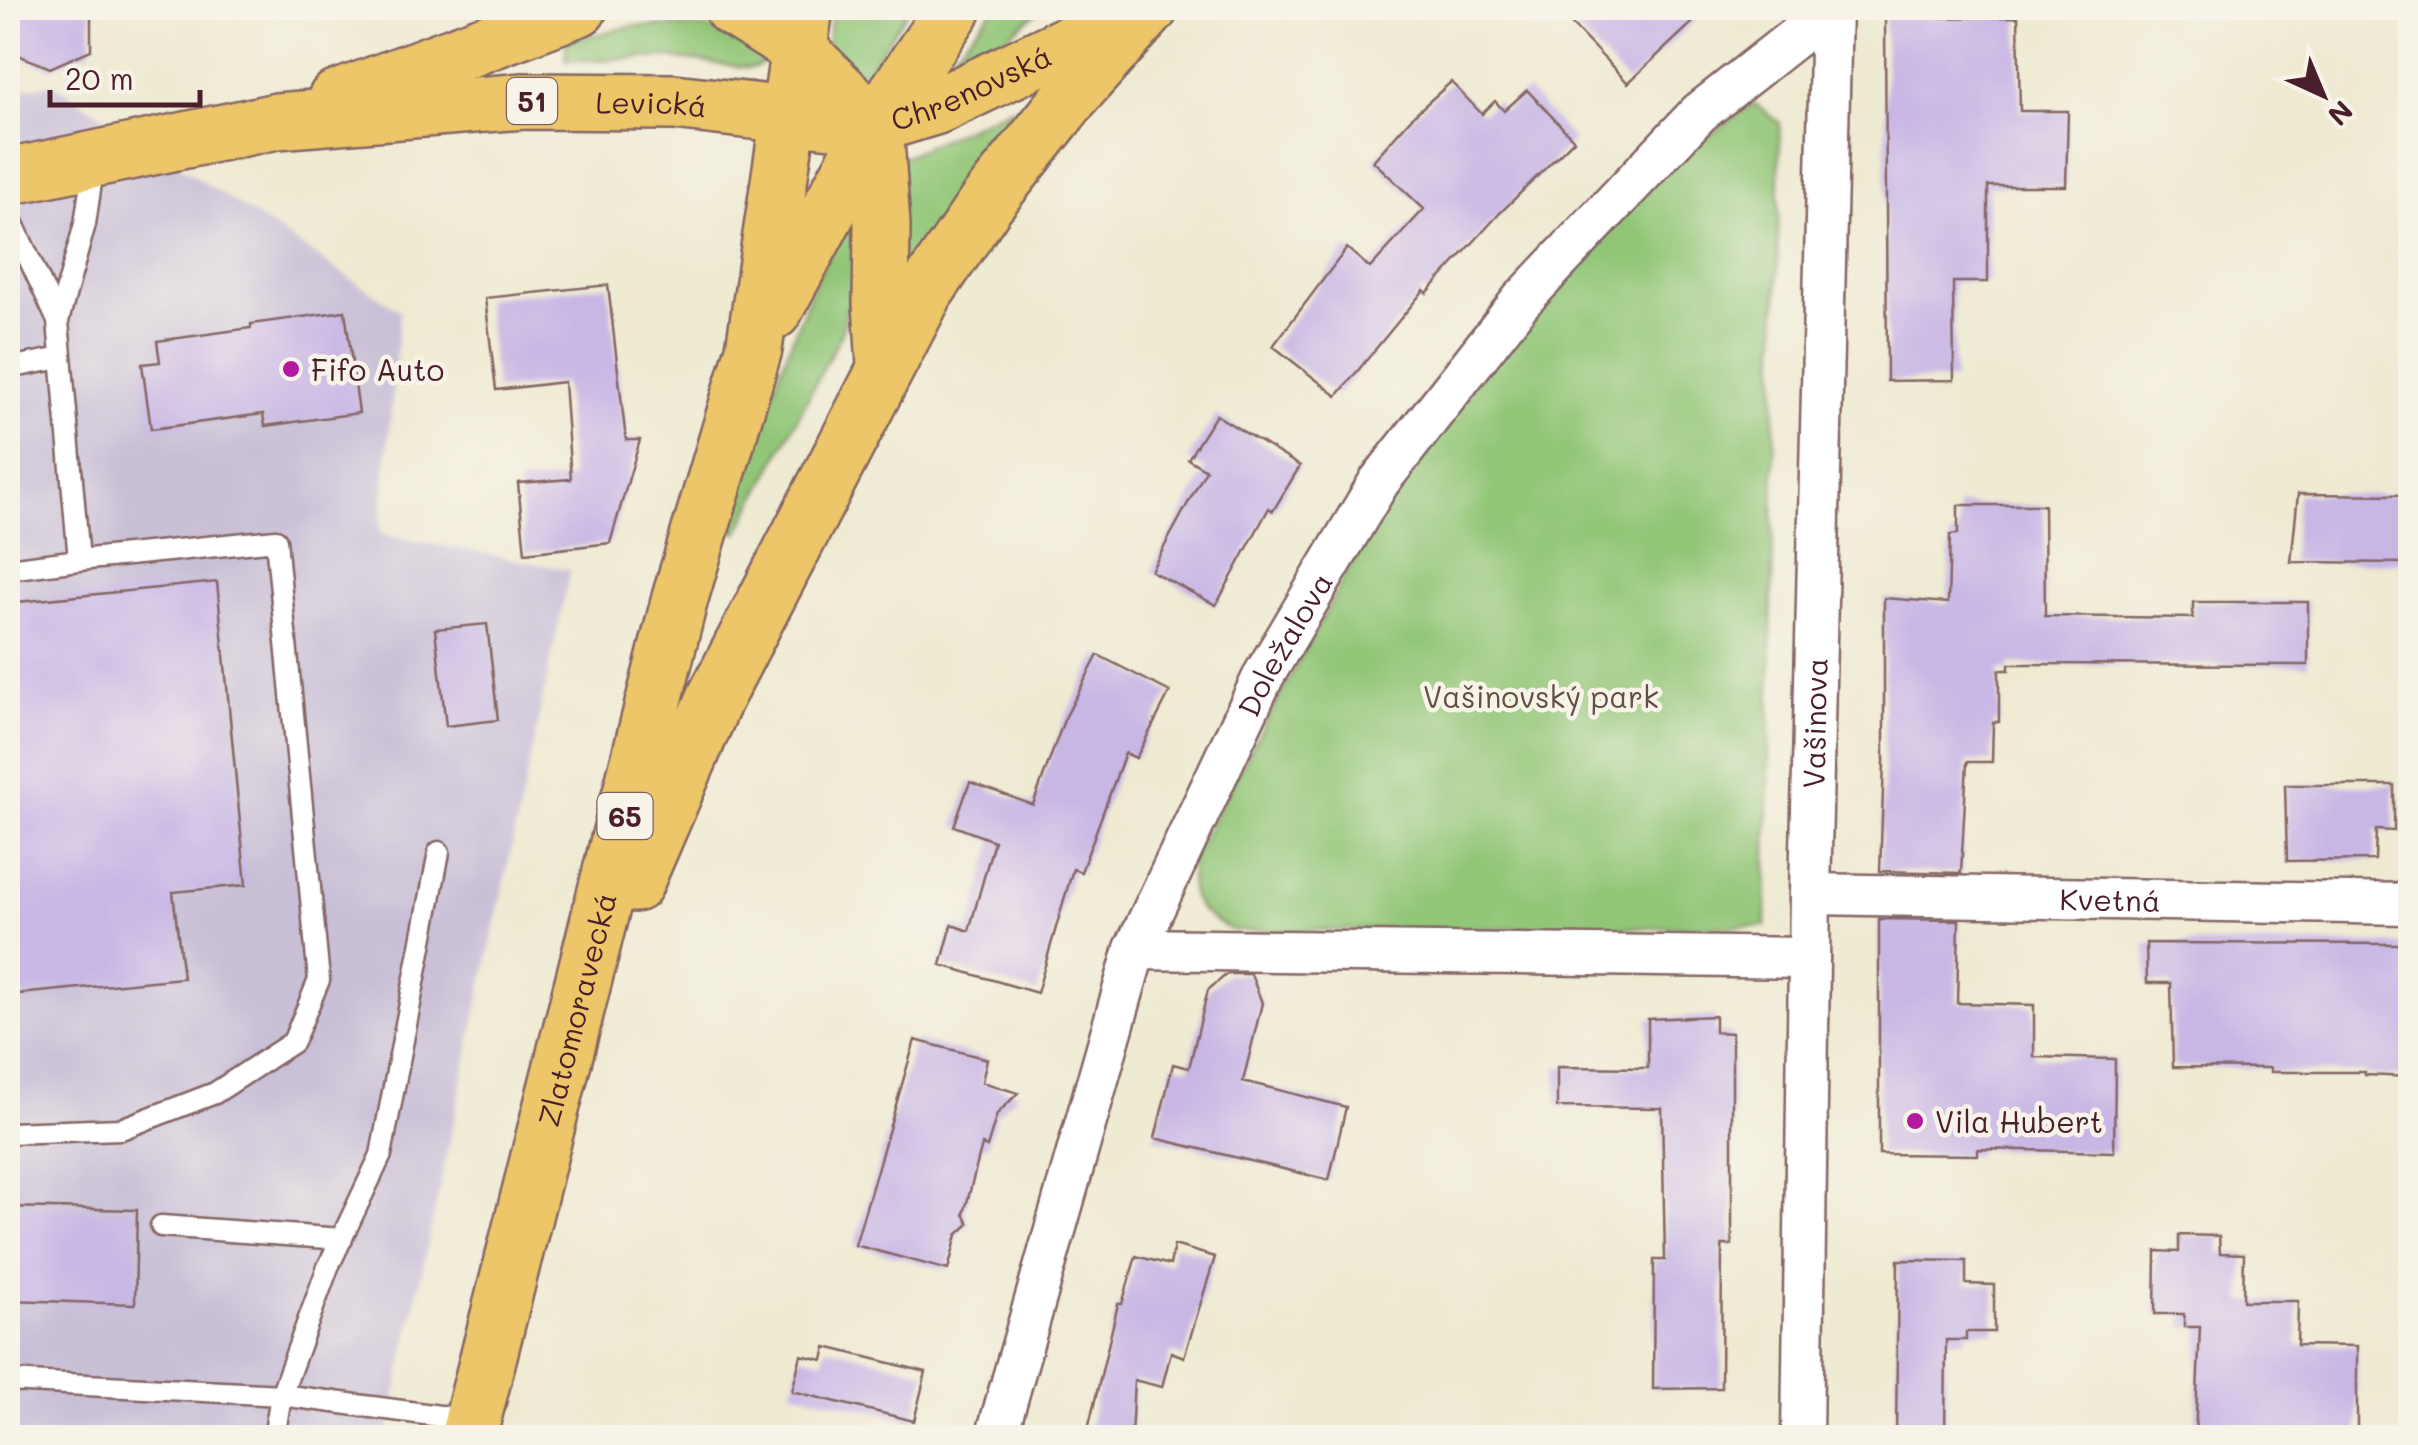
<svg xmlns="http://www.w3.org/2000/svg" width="2418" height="1445" viewBox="0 0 2418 1445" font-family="Mali,sans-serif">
<rect width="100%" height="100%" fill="#f7f3e8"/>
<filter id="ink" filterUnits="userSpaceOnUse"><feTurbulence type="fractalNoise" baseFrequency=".01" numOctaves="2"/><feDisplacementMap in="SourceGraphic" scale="20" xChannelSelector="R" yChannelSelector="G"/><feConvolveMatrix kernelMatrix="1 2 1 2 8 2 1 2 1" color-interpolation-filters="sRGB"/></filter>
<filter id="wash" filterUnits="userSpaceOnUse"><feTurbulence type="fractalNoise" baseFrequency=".0048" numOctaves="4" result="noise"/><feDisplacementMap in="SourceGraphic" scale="40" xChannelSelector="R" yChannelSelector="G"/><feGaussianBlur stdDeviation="2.25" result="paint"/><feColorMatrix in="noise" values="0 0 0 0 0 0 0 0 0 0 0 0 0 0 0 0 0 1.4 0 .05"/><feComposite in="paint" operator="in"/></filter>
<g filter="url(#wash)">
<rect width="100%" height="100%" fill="#efead2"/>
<path fill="#c9bfd7" d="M54,84l346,227 -20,223 190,36 -183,867h-379v-1346z"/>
<path fill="#92c677" stroke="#6e7251" stroke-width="2.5" d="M833,8h77l-43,63 -18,4 -22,-33z
M995,8h48l-76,58 -22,-3z
M634,26c45,1 92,-5 129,26l-2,13 -10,3 -89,-11 -96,4v-20z
M1754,103l26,20 -14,803 -532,5c-39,-19 -48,-30 -42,-73l178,-328 79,-120 222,-247z
M1013,107l-102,163 -11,-2 -15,-103z
M853,222l6,8v30l-18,74 -103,199 -14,-5c25,-70 49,-142 77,-211 14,-34 26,-69 52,-95z"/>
<g id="blocks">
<path fill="#c8b6e5" d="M9,8h82v42l-41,18 -42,-17z
M1556,8h152l-80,75z
M2018,17l2,94h48l-2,75h-78v96h-35l1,98 -67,1 -2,-363z
M1451,82l31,32 13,-13 9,10 23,-21 47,50 -74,73 -73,80 -3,-3 -87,106 -64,-50 74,-98 23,20 54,-59 -51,-48 41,-46z
M608,285l18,155h14l-30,103 -85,10 -7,-70 53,-4 -7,-97 -68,8 -11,-92z
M345,311l14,102 -94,13 -2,-12 -112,15 -9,-65 18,-2 -3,-21 94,-13v-4z
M1216,415l84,51 -27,45 -4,-3 -53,97 -65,-34 55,-101 -18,-11z
M2298,494l112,1v68l-119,-1z
M1958,505h86l1,111 148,2v-16h115v63l-299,-1v6h-10v52h-6l-1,40h-25l-6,111 -81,-2 4,-108v-165l64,5 2,-68 8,-1z
M217,582l29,303 -73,7 10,86 -175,17v-392z
M487,624l11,96 -52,6 -11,-97z
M1098,655l72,37 -34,66 -11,-5 -44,119 -8,-3 -36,124 -96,-28 11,-40 17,6 25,-90 -40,-15 16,-44 63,23 31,-85z
M2285,785h109v46l-18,-1 -1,30 -88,1z
M1879,919l80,1 -2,83 77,2v52l81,2 -1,93 -136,-3v6l-99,-1z
M2146,943l264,1v133l-45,-2v-3h-95v-4l-97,-1 -2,-84h-24z
M1227,974h24l11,29 -19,78 103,26 -17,73 -174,-42 18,-74 16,4 19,-78z
M1715,1016v16l17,1v212h-10l-1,143 -68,1 1,-129h11l-3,-152 -105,-1v-40l91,1v-49z
M915,1040l72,19 -5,23 36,11 -21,21 -10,33 -5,-2 -18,69 5,10 -12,11 -9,35 -93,-25z
M8,1207l129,3 -2,94 -127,-4z
M2179,1235l40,1 1,17 24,1 -1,47h55l-1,44 60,1v92h-162l5,-111h-16v-13h-29l1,-63 23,1z
M1174,1245l41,12 -31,100 -13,-5 -9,35 -28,-7 -3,58h-45l32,-134h4l14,-48 34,9z
M1898,1260l68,1v23l28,1v47h-28v8h-20l-1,98h-49z
M826,1347l100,25 -12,49 -122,-30 9,-36 22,5z"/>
</g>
</g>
<g filter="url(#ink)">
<use href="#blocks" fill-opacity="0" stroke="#846665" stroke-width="2.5"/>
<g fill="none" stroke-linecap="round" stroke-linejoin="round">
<g stroke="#846665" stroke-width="25">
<path id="service" d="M8,213l50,108 21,239 -71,9
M58,321l27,-97 9,-62
M8,368l53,-10
M439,852l-58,303 -53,112 -47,128 189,25
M8,1133l113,-4 94,-36 78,-51 26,-62 -43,-440 -197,20
M161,1226l181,13
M8,1381l273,14 -7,43"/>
</g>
<g stroke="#846665" stroke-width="45">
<g id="minor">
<path id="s1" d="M1810,894l600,10"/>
<path d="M1135,949l674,9"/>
<path id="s2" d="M996,1438l139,-489 129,-274 115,-193 142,-181 178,-188 132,-104"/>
<path id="s3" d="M1802,1438l8,-544 21,-886"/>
</g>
</g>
<g stroke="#846665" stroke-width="60">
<g id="primary">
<path d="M732,8l66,41 77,76 7,100 -1,79 4,61"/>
<path d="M336,99l243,-91"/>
<path id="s4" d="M8,177l269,-56 247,-20 150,1 201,23 62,-19 196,-93"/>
<path d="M774,311l101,-186 79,-117"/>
<path d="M635,884l80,-186 211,-407 61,-89 85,-107 78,-87"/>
<path id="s5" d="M468,1438l212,-840 74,-249 51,-341"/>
</g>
</g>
<use href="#service" stroke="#fff" stroke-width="20"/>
<use href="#minor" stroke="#fff" stroke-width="40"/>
<use href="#primary" stroke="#ecc669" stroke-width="55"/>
</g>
</g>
<g fill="#b5179e" stroke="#f7f3e8" stroke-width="4">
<circle cx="291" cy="369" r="10"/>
<circle cx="1915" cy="1121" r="10"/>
</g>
<g text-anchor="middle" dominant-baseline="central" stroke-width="9" stroke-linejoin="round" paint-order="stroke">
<g fill="#f7f3e8" stroke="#7e5f64" stroke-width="2.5">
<rect x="507" y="78" width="50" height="46" rx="8"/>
<rect x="597.5" y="793" width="55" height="46" rx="8"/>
</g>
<g font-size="28" font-weight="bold" fill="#4a1f2b">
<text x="532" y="101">51</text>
<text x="625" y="816">65</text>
</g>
<g font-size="30" fill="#4a1f2b" stroke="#f7f3e8">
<text stroke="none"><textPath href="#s4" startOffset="978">Chrenovská</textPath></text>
<text stroke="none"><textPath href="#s4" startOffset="650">Levická</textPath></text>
<text stroke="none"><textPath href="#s2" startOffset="848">Doležalova</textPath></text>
<text stroke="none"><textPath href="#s3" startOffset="715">Vašinova</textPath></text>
<text stroke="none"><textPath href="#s1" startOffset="300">Kvetná</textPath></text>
<text stroke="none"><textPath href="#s5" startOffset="442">Zlatomoravecká</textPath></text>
</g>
<g font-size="30" fill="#4a1f2b" stroke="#f7f3e8" text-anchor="start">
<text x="311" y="369">Fifo Auto</text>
<text x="1935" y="1121">Vila Hubert</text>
</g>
<g font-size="30" fill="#605142" stroke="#f7f3e8">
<text x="1541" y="696">Vašinovský park</text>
</g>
</g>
<rect width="2418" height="1445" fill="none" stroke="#f7f3e8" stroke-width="40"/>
<g transform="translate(2323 95) rotate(136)" stroke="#f7f3e8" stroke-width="8" paint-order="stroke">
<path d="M0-8L18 38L0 25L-18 38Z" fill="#4a1f2b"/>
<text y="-15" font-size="28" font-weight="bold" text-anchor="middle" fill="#4a1f2b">N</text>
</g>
<path d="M50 90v15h150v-15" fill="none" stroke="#4a1f2b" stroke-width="5"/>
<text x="65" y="90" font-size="30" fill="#4a1f2b" stroke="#f7f3e8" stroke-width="8" paint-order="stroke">20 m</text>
</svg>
